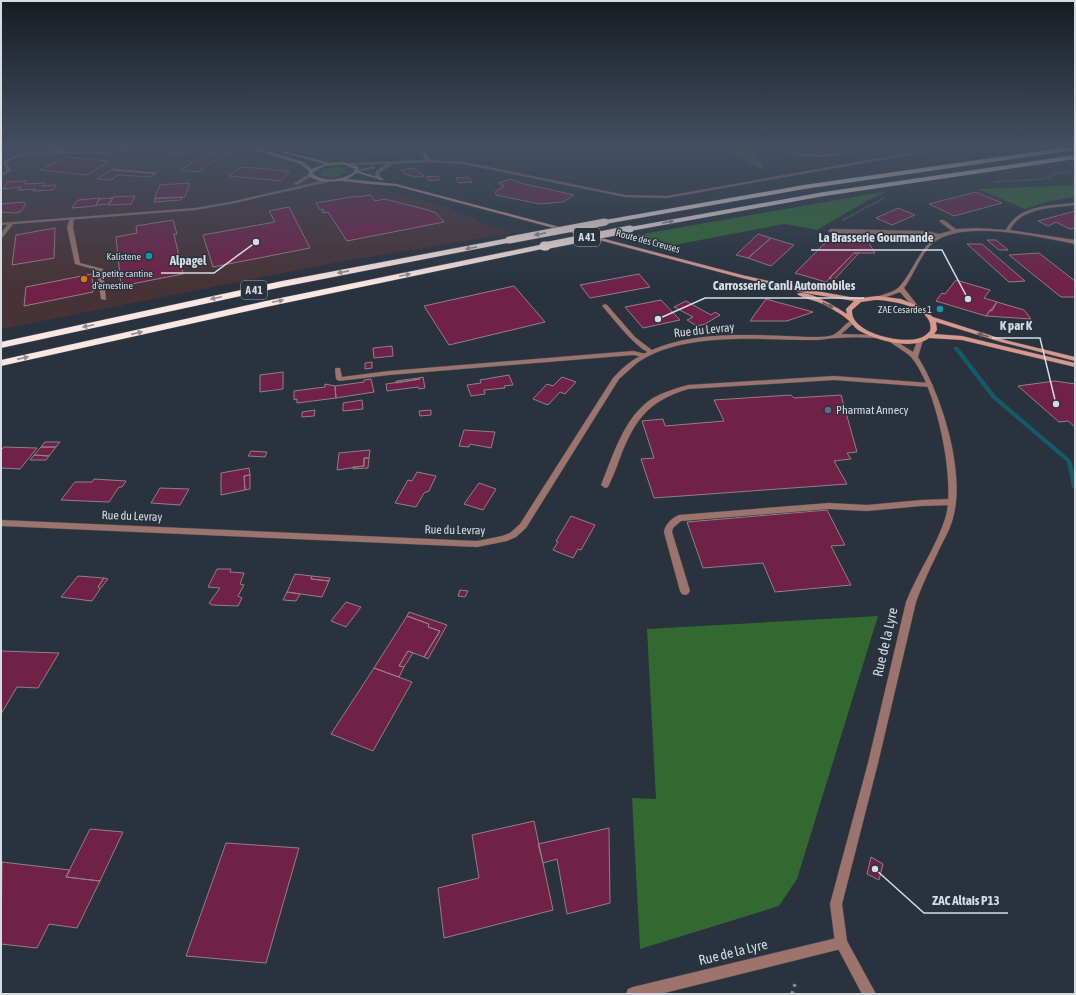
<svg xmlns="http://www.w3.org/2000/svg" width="1076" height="995" viewBox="0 0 1076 995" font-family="'Asap Condensed',sans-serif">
<rect width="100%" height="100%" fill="#29323d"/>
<path fill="#473337" d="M1,146h226l220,61 38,17 28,9 -179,30 -333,66z"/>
<path fill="#316931" d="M712,146h31l12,5 11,20z
M335,167l8,1 3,4c-7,6 -18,7 -26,2l3,-5z
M1075,185v12l-29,5 -21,7 -47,-20z
M888,191l-18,8 -53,31 -33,-6 -120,23 -38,-10z
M878,616l-81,263 -18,27 -139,43 -8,-151 24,1 -9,-170z"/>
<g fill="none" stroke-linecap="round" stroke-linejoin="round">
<path fill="#145a68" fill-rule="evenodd" d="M954,347h4l38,49 75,64 4,15v14l-3,-2 -5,-25 -75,-64 -38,-49z"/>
</g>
<path fill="#6f2246" stroke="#918086" d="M34,146h37l-6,4z
M164,146l18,2 13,-1 -9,7 -30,-3z
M372,146h18l3,8 -18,2z
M217,152l12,3 -18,8 -12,9 -18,-2 13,-9z
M64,157l23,2 22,2 -22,14 -47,-5z
M241,167l47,4 1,2 -8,8 -52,-5z
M414,168l10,8 -8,1 -11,-3 -4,-4z
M113,169l44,4 -46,-3z
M111,170l45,4 -6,3 -31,-2 -9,5 -13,-1z
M438,176l1,4 -9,1 -4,-4z
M468,177l4,5 -13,1 -3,-5z
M510,179l11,4 53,12 -11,7 -23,2 -44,-9 -1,-3 9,-6 -5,-3z
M27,181l-3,3 21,-1 -3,3 14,-1 -3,5 -20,1 2,-2 -17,1 3,-3 -18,2 4,-7z
M190,183l-5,14 -31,2 6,-14z
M976,192l26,11 -48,13 -25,-12z
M371,195l4,6 10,-2 43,11 8,3 8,9 -97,19 -19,-29 -5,1v-4l-3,1 -4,-7 40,-7 1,1z
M135,196l-4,8 -23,1 5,-8z
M183,197l-2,3 -27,2 2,-4z
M100,198l-5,8 -23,2 6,-8z
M113,198l-4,6 -13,1 3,-6z
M24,202l2,2 -5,7 -5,2 -15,-1v-8z
M289,207l21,41 -97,19 -10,-32 72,-13 -6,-11z
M898,208l17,7 -23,10 -16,-7z
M1075,211v17l-5,1 -14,-7 -8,4 -10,-5z
M173,220l4,14h-3l9,40 -62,12 -5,-49 21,-4 -1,-7z
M55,228l-1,30 -42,7 4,-30z
M758,234l13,4 -23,20 -12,-3z
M771,238l23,7 -23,21 -23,-8z
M828,240h39l8,13h-21l-28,29 -31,-9z
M987,240h9l12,10h-9z
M967,244h15l43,37 -16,1z
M854,253h5l-25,27 -5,-2z
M1039,253l36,28v16h-14l-52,-42z
M92,274l1,18 -69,14 2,-19z
M639,274l11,13 -60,11 -10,-13z
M956,280l34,10 -6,8 13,4 -5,9 -2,-1 -4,6 -50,-15 6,-8 3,1z
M514,286l31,36 -96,23 -25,-39z
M766,299l47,13 -26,9h-37z
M661,300l19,20 -37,8 -18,-21z
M686,301l25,14 4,-3 5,3 -15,9 -8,2 -10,-6 6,-3 -19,-10z
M997,302l27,8 7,9 -45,-3z
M392,346l1,10 -19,2 -1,-10z
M372,362v6l-7,1v-6z
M283,372v17l-23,3v-17z
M509,375l4,10 -9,1 1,2 -21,2 1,4 -14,2 -4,-11 14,-2 -1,-3z
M423,377l2,11 -6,1 -1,-2 -31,4 -1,-7 34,-5 -1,-1z
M562,377l14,5 -11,12 -5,-2 -12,13 -15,-6 14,-15 6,2z
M419,378l1,1 -24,4v-2z
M371,379l3,13 -38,6 -1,-12 29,-4v-2z
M1055,381l20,3v43l-7,-6 -9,1 -41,-36z
M325,384l10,2 1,12 -39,5v-4l-3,1v-9l31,-4z
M791,395l3,3 47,-3 16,57 -10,1 4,6 -17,2 13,23 -193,14 -13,-39 13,-1 -12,-37 21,-2 2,7 59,-5 -10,-21z
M362,400l1,9 -20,2v-8z
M315,410l-1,6 -12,1v-5z
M431,410v5l-11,1 -1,-5z
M464,430l31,2 -4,16 -21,-4 -1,3 -10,-1z
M45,442h15l-4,5h-15z
M4,447l33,1 -17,21 -19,-1v-18z
M41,447h15l-7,9 -15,-1z
M370,450l-1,8h-5v8l-27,4 2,-17z
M251,451l16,1 -2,5 -17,-1z
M34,455l15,1 -3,4h-16z
M364,458h5l-1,10 -15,1v-2l11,-1z
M249,468l1,7 -6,1 1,14 -24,5v-22z
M417,472l19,4 -7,15 -5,2 -8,14 -21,-4 13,-23 4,1z
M250,475v14l-5,1 -1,-14z
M94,479l32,2 -4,6h-3l-10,15 -48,-2 14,-18h17z
M479,483l17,6 -13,21 -19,-6z
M160,488l29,1 -9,16 -29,-2z
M827,510l18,35 -14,1 20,39 -76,7 -12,-29 -60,5 -16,-46z
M571,516l24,9 -14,25 -3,-1 -5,9 -20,-8 5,-8 -2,-1z
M217,569h14l-1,3 14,1 -4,11 4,1 -6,11 4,2 -4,8 -26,-1 -3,-2 11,-15 -12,-1z
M295,574l17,2 -1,3 18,2 -7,16 -35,-5z
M78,576l26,2 -6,9 2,2 -8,12 -31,-4z
M312,576l18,2 -1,3 -18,-2z
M104,578l4,1 -8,10 -2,-2z
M460,590l8,1 -3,6 -7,-1z
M287,592l13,2 -4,7 -13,-1z
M346,602l15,5 -15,20 -15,-6z
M409,612l38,13 -19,34 -4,-2 16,-26 -12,-4 1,-3 -22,-8z
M407,616l22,8 -1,3 12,4 -16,26 -16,-6 -9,15 5,1 -5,10 -25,-9z
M1,651l58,2 -21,35 -21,-1 -16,27z
M408,651l5,2 -9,14 -5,-1z
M374,668l38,14 -39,69 -42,-17z
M534,821l19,89 -109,28 -6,-50 41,-10 -7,-43z
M609,828l1,75 -43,11 -10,-55 -14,4 -5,-19z
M90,829l33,3 -23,49 -34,-4z
M226,843l73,5 -33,115 -80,-7z
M871,857l12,7 -4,16 -12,-6z
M2,862l68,8 -4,7 34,4 -23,47 -28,-4 -12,24 -36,-4z"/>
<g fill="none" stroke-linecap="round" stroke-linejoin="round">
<g stroke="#454d57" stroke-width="1">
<path id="service" d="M134,146h7l-15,5 -18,2 -80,2 -13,3 -8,5 4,8 -10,5v-3l6,-2 -4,-9c33,-23 92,-4 131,-16z
M776,146h6l17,7 25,2 56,-9h12l-68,11 -26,-2z
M70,218l4,1 -1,8 7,36 23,6 3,31 -5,-1 -4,-29 -22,-6 -8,-37z
M940,220h4l13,10 -5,1 -12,-9z
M9,223l4,1 -10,13 -2,1v-5z
M605,304l2,1 28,32 18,14v2c-12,2 -41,-36 -50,-46l-1,-1z
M633,351l13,3 1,1 -3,2 -11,-2 -244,20 -50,6 -3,-2 -1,-10 1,-1h4l2,9 47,-6z
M834,376l96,7 3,2 -3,2 -96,-7 -146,9c-39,12 -52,29 -67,66 -4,11 -8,22 -13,32l-3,1 -4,-3c12,-29 23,-69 52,-87 11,-6 23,-10 35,-13z
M952,499l4,3 -4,3 -31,1 -54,5 -38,-2 -148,12 -8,7 -1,4 18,59 -2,3 -3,1 -3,-1 -2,-3 -16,-59c1,-8 8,-14 15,-17l150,-12 38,2 54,-5z"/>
</g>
<g stroke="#454d57" stroke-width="1">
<path id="minor" d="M417,146h4l10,15v1h-4z
M309,174l4,1 -16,10 -4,-1z
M326,180l2,1v1l-98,22 -35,6 -194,15v-2l194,-15 35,-6z
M1075,203v2c-21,3 -54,2 -65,25l65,10v4c-37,-7 -114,-26 -143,0 -11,10 -19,32 -28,44l14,18 -3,2 -2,-1 -13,-15 -19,7 -5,-1c7,-5 16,-4 23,-11 14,-15 19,-37 37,-50l-9,-2 -96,-2 -3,-2 3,-2 96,2 12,3 18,-5 20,-1 29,2c11,-25 46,-25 69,-27z
M852,320l3,2 -1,1 -13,11 36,1 1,1 -3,2c-12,-1 -25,-1 -37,0 -8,0 -16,2 -24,2 -54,0 -131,-9 -177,23 -6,5 -12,11 -18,16l-93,149 -10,9 -9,4 -30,6 -476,-21v-6l476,21 25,-5 8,-3 10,-9 93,-146c41,-47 114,-44 171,-42 11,0 39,3 49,-1 7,-3 12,-12 19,-15z
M841,937l5,1 1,5 -1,5 -5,1 -181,45h-34l2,-5 5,-2z"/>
</g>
<g stroke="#454d57" stroke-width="1">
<path id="tertiary" d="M948,146h11l-292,52 -42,-1 -161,-33 -35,-2 -36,2 -13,8 -1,3 3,4 -2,1 -5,-5 1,-4 12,-7 -39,1 -2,-1 2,-1 80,-3 35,2 161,33 42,1z
M373,166h2v2l-18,4 -2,-1z
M891,338l22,14 5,-13h4l1,1 -5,17c24,39 48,116 35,161 -3,12 -10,23 -15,34 -8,16 -16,33 -22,50l-38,161 -36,141 5,37 29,53h-14l-27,-51 -5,-39 38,-141 38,-161c11,-28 30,-55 39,-83 12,-35 -9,-134 -34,-162 -6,-6 -15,-10 -22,-16v-2z"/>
</g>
<g stroke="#454d57" stroke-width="1">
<path id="secondary" d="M243,146h7l54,16 7,7 14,-5 -44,-12 2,-1 47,12 13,-1 16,5 -1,4 26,8 -2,1 -25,-7 -10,6 49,5 346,91 63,14 45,8 10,1 18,-2 23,3 19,8 13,10 72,23 70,17v4l-74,-19 -65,-20 1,8 -3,4 28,2 113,27v4l-113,-27 -33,-2c-17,13 -54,2 -71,-8 -4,-3 -7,-8 -11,-11 -6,-5 -16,-11 -24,-15 -8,-4 -19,-5 -26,-10 9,-6 41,14 50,20l-1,-5 8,-8 -49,-8 -67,-16 -342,-91c-18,-1 -36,-3 -53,-5 -13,0 -22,3 -34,-5v-5l-9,-7zM343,164l12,5 -2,4c-12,7 -28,10 -40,1v-2l12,-6zM875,300c17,0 61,8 55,31 -3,3 -6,6 -10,7 -17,6 -57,-3 -66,-19 -2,-3 -2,-7 -2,-9l9,-8z"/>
</g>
<g stroke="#454d57" stroke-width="1">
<path id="motorway" d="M1075,146v4l-271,39 -199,35 -4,-2 4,-2 199,-35z
M1075,155v4l-251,37 -194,35 -4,-2 4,-2 194,-35z
M509,238l4,2 -1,2 -230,45 -281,61v-6l281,-61z
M544,244l4,2 -1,2 -281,59 -265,59v-6l265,-59z"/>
</g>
<path stroke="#828992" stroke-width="1.5" stroke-dasharray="1 1.5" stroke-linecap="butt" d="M994,182l49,-3 12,-5 17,-3
M843,220l41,-22"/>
<path stroke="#828992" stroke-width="3.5" stroke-dasharray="3 4.5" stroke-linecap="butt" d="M792,994l3,-10"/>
<use href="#service" fill="#9c746c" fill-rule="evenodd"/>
<use href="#minor" fill="#9c746c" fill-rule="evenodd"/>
<use href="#tertiary" fill="#9c746c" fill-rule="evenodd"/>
<use href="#secondary" fill="#d8998d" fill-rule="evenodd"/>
<use href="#motorway" fill="#fbe7e2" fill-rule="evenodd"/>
<g stroke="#454d57" stroke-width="8" stroke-linecap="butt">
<path id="motorway-bridge-far1" d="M509,240l96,-18
M544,246l86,-17"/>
</g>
<g stroke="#454d57" stroke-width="10" stroke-linecap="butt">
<path id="motorway-bridge" d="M544,246h2"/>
</g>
<use href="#motorway-bridge-far1" stroke="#fbe7e2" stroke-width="7"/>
<use href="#motorway-bridge" stroke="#fbe7e2" stroke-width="9"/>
</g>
<defs><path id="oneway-solid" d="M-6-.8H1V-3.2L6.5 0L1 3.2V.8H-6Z"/></defs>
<g fill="#928c90">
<use href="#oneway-solid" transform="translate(668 222) rotate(-11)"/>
<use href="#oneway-solid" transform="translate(540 234) rotate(169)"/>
<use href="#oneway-solid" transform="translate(471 248) rotate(169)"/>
<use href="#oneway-solid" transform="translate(343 272) rotate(169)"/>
<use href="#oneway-solid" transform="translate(405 275) rotate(-12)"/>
<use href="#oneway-solid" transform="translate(216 298) rotate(168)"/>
<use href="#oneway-solid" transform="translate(278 301) rotate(-12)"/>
<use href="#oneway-solid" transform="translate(88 326) rotate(168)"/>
<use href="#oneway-solid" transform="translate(137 333) rotate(-13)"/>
<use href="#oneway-solid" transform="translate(23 358) rotate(-13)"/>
</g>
<g fill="#6f5b5d">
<use href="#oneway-solid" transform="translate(828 305) rotate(24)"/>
<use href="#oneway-solid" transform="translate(983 335) rotate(-163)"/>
</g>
<linearGradient id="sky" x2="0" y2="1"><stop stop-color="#171c22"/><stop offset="0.51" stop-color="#434f62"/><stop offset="1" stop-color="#434f62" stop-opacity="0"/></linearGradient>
<rect width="1076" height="286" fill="url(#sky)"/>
<g fill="#0f9aa8" stroke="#29323d" stroke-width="1.5">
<circle cx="149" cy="256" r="4"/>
<circle cx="940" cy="309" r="4"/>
</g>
<circle fill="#e8710a" stroke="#29323d" stroke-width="1.5" cx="84" cy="279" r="4"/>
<circle fill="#5c6f8a" stroke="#29323d" stroke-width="1.5" cx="828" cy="410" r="4"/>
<g text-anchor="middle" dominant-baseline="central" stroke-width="3" stroke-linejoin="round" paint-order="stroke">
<g font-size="10" fill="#d6dce2" stroke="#29323d">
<text transform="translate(648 241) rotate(15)">Route des Creuses</text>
</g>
<g font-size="10" fill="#d6dce2" stroke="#29323d" text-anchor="end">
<text x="141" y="256">Kalistene</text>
<text x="92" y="273" text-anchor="start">La petite cantine<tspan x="92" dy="12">d'ernestine</tspan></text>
<text x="932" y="309">ZAE Cesardes 1</text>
</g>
<g fill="#29323d" stroke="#a2a9b0" stroke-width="1">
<rect x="574" y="228" width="26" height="18" rx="3"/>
<rect x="241" y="281" width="26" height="18" rx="3"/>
</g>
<g font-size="11" font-weight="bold" fill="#d6dce2">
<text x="587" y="237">A 41</text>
<text x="254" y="290">A 41</text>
</g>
<g font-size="12" fill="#d6dce2" stroke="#29323d">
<text transform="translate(704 330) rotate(-6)">Rue du Levray</text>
<text transform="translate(132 516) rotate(2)">Rue du Levray</text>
<text transform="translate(455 530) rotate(1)">Rue du Levray</text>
</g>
<g font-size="12" fill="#d6dce2" stroke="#29323d" text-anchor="start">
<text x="836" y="410">Pharmat Annecy</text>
</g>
<g font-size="14" fill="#d6dce2" stroke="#29323d">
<text transform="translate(885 642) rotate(-77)">Rue de la Lyre</text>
<text transform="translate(733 952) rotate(-14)">Rue de la Lyre</text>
</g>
</g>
<path fill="none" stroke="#d6dce2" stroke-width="1.5" d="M968 299L942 250H811M256 242L214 273H161M658 319L705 298H864M1056 404L1040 338H992M875 869L924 913H1008"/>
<g fill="#d6dce2" stroke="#29323d" stroke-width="1.5">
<circle cx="968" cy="299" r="4"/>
<circle cx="256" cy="242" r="4"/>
<circle cx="658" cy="319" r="4"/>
<circle cx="1056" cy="404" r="4"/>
<circle cx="875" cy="869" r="4"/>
</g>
<g font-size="13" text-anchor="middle" font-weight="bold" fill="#d6dce2" stroke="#29323d" stroke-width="3" stroke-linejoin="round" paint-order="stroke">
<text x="876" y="242">La Brasserie Gourmande</text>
<text x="188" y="265">Alpagel</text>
<text x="784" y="290">Carrosserie Canli Automobiles</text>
<text x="1016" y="330">K par K</text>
<text x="966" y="905">ZAC Altais P13</text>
</g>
<rect width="1076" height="995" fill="none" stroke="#d6dce2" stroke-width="4"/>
</svg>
